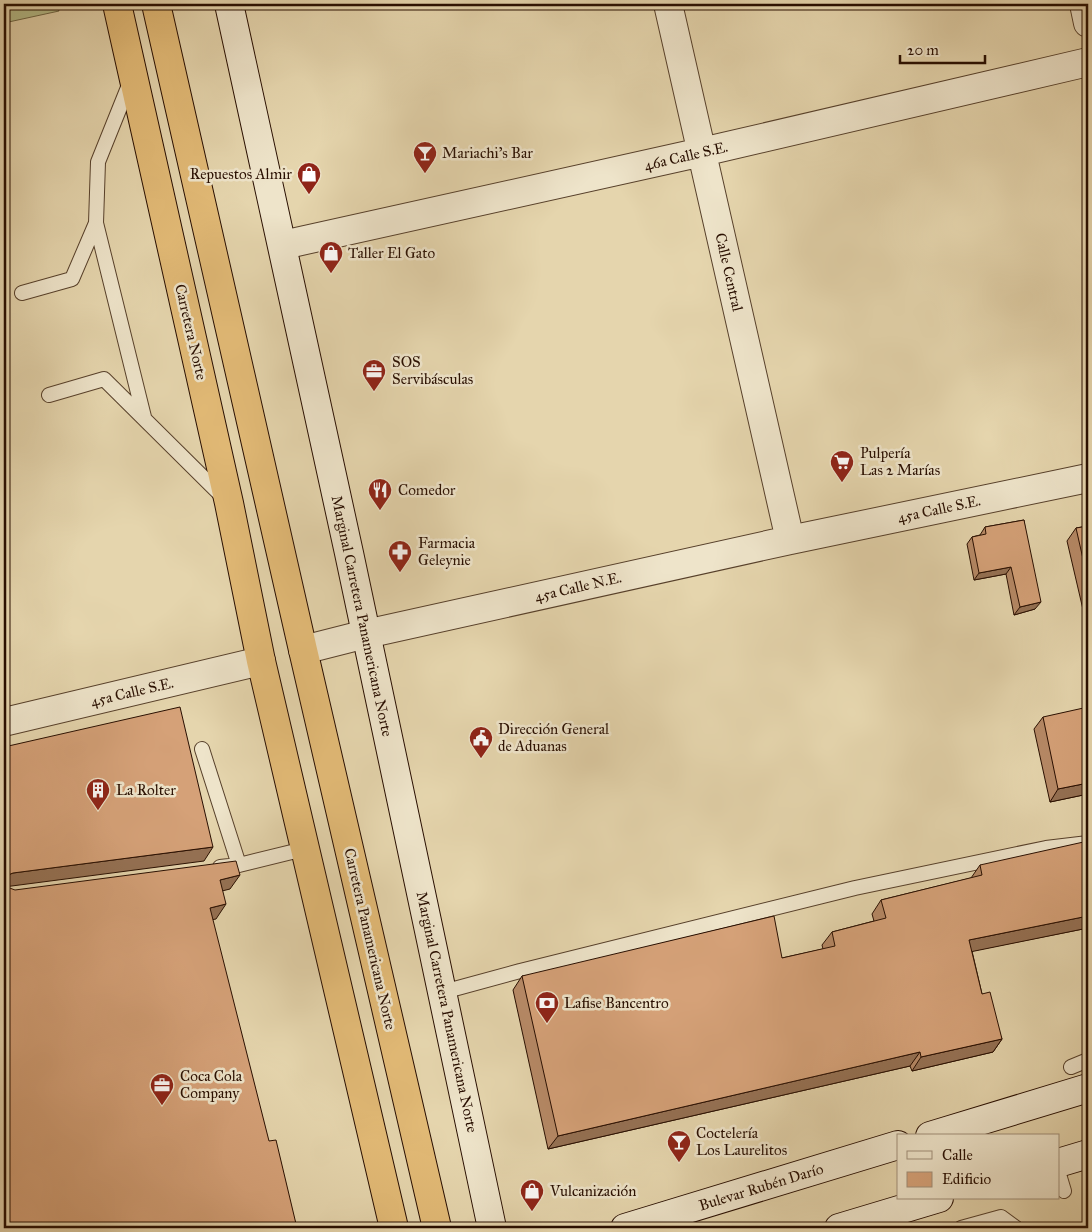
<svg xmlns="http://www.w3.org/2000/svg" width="1092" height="1232" viewBox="0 0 1092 1232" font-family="'IM FELL Great Primer',serif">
<rect width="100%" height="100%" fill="#e5d5ad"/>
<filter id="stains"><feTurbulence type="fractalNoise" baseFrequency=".004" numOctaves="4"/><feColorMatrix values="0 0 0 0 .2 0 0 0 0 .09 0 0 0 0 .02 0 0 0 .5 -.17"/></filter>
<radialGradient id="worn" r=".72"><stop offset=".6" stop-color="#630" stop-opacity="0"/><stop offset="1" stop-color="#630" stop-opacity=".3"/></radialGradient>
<path fill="#b5bd8a" stroke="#6e6645" d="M4,4h53l2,7 -55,12z"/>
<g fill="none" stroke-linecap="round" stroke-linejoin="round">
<g stroke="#57402b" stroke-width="16">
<path id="lane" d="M96,223l48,194
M22,293l50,-14 24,-56 2,-61 33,-82
M49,395l55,-16 120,119
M202,749l37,116
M220,867l19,-2 65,-16
M443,992l77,-21 335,-83 191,-40 42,-5
M1071,1067l17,-7
M1058,1171l6,20
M961,1228l40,-11 15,11"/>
</g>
<g stroke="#57402b" stroke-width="30">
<path id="street" d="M668,4l122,536
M1084,4l4,19
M283,245l419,-93 386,-90
M303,650l63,-16 424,-94 298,-62
M4,722l257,-61"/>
</g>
<g stroke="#280e00" stroke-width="30">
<path id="secondary" d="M229,4l120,549 143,675
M930,1136l158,-48
M1058,1163l30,-9
M625,1228l273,-83
M839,1228l100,-30"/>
</g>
<g stroke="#280e00" stroke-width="30">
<path id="highway" d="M117,4l112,499 32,158 133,567
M156,4l147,646 134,578"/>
</g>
<use href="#lane" stroke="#eee4ca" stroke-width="14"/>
<use href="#street" stroke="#eee4ca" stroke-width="28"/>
<use href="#secondary" stroke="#eee4ca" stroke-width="28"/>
<use href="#highway" stroke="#e2ba76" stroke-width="28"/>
</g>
<path fill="#b78a67" stroke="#280e00" d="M1024,520l11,89 -21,6 -8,-41 -32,6 -7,-36 5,-7 8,-2 5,-8z
M1088,526v105l-21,-90 9,-13z
M1043,717l45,77 -38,8 -16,-73z
M980,865l108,63 -116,23 10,43 20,45 -9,13 -81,19 -2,-5 -362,83 -35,-159 9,-14 260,-18 41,-9 -1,-4 10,-13 42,-11 -2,-7 9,-14 90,-22z"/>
<path fill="#957154" stroke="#280e00" d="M1011,567l-5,7 -32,6 5,-7z
M1041,602l-6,7 -21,6 6,-8z
M1088,783v11l-38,8 8,-13z
M213,847l-9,14 -200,26 4,-12 5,-2z
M240,875l-10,14 -20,5 10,-14z
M226,904l-10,15 -16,3 10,-14z
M1088,916v12l-128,26 9,-14z
M1002,1039l-9,13 -81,19 9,-14z
M920,1052l-10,14 -362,83 10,-13z"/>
<path fill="#d5a178" stroke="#280e00" d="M1024,520l17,82 -21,5 -9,-40 -32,6 -7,-36 14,-3 -1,-7z
M1088,526v55l-12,-53z
M180,707l33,140 -200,26 -5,2 -3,7 2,5 8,3 221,-29 4,14 -20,5 6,24 -16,4 59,233 7,-1 21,88h-293v-481z
M1088,707v76l-30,6 -15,-72z
M1088,841v75l-119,24 13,54 8,-2 12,47 -81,18 -1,-5 -362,84 -36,-160 252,-60 8,42 53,-12 -3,-14 54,-14 -5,-18 101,-25 -2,-10z"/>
<defs>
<g id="bar-pin" transform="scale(1.25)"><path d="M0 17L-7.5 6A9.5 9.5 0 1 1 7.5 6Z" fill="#8f2418" stroke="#eee4ca"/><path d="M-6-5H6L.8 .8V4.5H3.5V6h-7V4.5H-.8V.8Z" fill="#fff"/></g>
<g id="shop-pin" transform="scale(1.25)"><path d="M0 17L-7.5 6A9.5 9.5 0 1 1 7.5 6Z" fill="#8f2418" stroke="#eee4ca"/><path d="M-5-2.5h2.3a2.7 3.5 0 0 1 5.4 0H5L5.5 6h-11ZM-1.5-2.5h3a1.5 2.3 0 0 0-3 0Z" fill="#fff"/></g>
<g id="office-pin" transform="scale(1.25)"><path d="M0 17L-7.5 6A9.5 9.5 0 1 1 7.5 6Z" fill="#8f2418" stroke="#eee4ca"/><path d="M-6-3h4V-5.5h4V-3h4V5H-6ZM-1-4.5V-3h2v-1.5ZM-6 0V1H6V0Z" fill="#fff"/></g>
<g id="supermarket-pin" transform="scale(1.25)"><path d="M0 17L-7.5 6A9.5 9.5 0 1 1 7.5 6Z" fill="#8f2418" stroke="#eee4ca"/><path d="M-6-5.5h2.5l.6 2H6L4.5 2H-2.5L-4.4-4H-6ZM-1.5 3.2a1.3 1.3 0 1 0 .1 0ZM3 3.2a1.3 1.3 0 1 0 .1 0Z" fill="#fff"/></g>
<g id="restaurant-pin" transform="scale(1.25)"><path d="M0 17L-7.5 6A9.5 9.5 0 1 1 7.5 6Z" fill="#8f2418" stroke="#eee4ca"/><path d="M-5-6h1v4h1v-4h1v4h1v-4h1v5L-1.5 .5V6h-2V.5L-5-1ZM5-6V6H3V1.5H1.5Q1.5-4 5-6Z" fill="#fff"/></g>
<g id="pharmacy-pin" transform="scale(1.25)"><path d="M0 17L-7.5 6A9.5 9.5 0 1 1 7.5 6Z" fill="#8f2418" stroke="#eee4ca"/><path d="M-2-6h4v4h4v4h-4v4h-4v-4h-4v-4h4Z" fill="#fff"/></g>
<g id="civic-pin" transform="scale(1.25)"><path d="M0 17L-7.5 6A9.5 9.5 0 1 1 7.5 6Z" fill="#8f2418" stroke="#eee4ca"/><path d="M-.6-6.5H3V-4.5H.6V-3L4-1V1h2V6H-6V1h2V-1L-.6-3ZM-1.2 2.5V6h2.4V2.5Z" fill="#fff"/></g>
<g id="building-pin" transform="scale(1.25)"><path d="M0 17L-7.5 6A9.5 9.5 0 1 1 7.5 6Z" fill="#8f2418" stroke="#eee4ca"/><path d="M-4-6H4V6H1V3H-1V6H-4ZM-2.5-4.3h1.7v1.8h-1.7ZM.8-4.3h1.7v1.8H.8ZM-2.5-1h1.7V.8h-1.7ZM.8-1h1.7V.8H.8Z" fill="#fff"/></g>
<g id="bank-pin" transform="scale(1.25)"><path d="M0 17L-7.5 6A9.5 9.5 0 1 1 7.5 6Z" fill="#8f2418" stroke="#eee4ca"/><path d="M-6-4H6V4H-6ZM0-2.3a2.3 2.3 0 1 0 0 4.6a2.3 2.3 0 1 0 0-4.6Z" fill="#fff"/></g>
</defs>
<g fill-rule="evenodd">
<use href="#bar-pin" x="425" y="153"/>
<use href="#shop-pin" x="309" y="174"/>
<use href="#shop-pin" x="331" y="253"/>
<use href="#office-pin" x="374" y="371"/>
<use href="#supermarket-pin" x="842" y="462"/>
<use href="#restaurant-pin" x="380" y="490"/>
<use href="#pharmacy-pin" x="400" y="552"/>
<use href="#civic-pin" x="481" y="738"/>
<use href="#building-pin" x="98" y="790"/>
<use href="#bank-pin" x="547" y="1003"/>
<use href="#office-pin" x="162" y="1085"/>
<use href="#bar-pin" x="679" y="1142"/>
<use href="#shop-pin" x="532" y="1191"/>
</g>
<g text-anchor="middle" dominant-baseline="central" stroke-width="5" stroke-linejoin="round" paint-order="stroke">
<g font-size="15" fill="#280e00" stroke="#eee4ca" text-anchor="start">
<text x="442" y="153">Mariachi's Bar</text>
<text x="292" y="174" text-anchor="end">Repuestos Almir</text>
<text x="348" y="253">Taller El Gato</text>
<text x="392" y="362">SOS<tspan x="392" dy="17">Servibásculas</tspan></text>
<text x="860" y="453">Pulpería<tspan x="860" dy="17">Las 2 Marías</tspan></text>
<text x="398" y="490">Comedor</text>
<text x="418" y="543">Farmacia<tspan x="418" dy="17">Geleynie</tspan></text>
<text x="498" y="729">Dirección General<tspan x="498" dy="17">de Aduanas</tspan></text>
<text x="116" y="790">La Rolter</text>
<text x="564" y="1003">Lafise Bancentro</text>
<text x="180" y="1076">Coca Cola<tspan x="180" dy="17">Company</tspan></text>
<text x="696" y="1133">Coctelería<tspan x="696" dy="17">Los Laurelitos</tspan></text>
<text x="550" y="1191">Vulcanización</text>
</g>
<g font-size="15" fill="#280e00" stroke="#eee4ca">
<text transform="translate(686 156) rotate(-13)">46a Calle S.E.</text>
<text transform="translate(729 272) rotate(77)">Calle Central</text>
<text transform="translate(191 332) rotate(77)">Carretera Norte</text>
<text transform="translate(939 509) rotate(-12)">45a Calle S.E.</text>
<text transform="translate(578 587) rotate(-13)">45a Calle N.E.</text>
<text transform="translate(362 616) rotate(78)">Marginal Carretera Panamericana Norte</text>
<text transform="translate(132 692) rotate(-13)">45a Calle S.E.</text>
<text transform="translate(370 939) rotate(77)">Carretera Panamericana Norte</text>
<text transform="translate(447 1012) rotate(78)">Marginal Carretera Panamericana Norte</text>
<text transform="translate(761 1187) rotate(-17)">Bulevar Rubén Darío</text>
</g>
</g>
<rect width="1092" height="1232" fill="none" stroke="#e5d5ad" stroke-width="20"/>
<rect x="5" y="5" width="1082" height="1222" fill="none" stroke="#280e00" stroke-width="2.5"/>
<rect x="10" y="10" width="1072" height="1212" fill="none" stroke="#280e00"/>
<rect x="897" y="1134" width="162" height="65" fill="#eee4ca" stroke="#9f8e79"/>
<rect x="907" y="1151" width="25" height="8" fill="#eee4ca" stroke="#9f8e79"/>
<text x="942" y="1160" font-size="15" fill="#280e00">Calle</text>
<rect x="907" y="1172" width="25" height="15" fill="#d5a178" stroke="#9f8e79"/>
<text x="942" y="1184" font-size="15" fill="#280e00">Edificio</text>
<path d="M900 55v8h85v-8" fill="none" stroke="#280e00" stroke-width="2.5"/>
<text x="907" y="55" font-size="15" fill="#280e00" stroke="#eee4ca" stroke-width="4" paint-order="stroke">20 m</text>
<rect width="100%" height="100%" filter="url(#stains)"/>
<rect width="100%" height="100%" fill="url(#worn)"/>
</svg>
